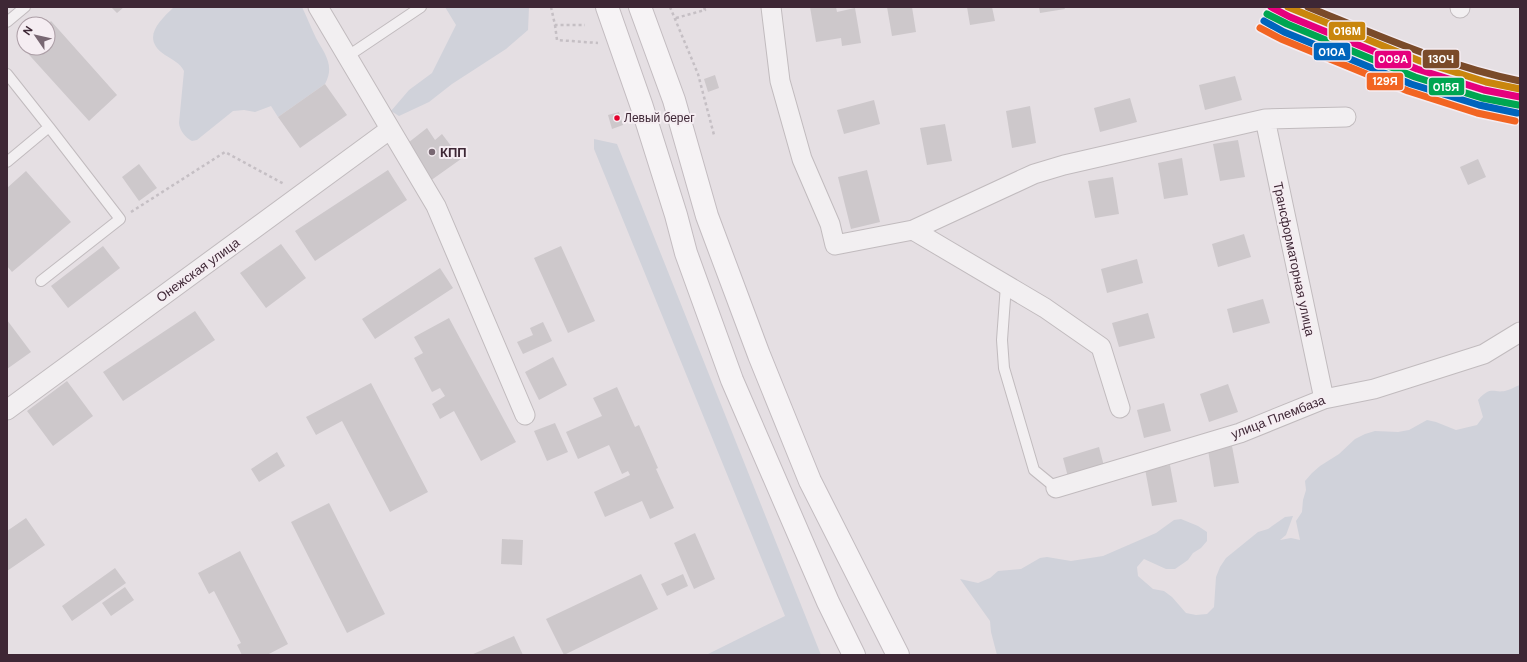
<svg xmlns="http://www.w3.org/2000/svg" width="1527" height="662" viewBox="0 0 1527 662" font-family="'DM Sans',sans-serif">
<rect width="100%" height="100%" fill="#e5dfe3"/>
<path fill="#d0d2da" d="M174,7h128c5,10 9,21 14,31 9,16 19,28 9,46l-47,33 -7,-11 -16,6 -11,-2 -11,1 -36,29 -5,1c-7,-4 -12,-10 -13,-18l5,-52c-4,-8 -11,-11 -19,-16 -24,-16 -7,-33 9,-48z
M445,7h84l-1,23 -22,19 -54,35 -23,18 -30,14 -8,-5 18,-21 23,-17 24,-48z
M594,139l23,5 204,511h-115l79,-39 -191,-467z
M1520,385v270h-523l-6,-23 -1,-11 -30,-42 18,4 12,-5 8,-7 23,-2 19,-11 7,-1 24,4 32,-5 53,-23 18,-13 7,-1 17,7 9,6v9l-6,7 -8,5 -5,7 -13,9h-9l-22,-10 -7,8 1,9 15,13 11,2 8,6 14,16 10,2 11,-1 7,-7 2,-30 4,-10 6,-9 32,-26 10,-3 17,-12 8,-1 -7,19 -6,5 11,-2 9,2 -4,-19 6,-9 1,-12 3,-10 -1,-9 7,-8 8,-7 19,-12 16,-15 10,-5 10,-3 23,1 11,-2 18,-10 9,2 20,8 21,-5 6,-8 -5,-17c14,-16 16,-5 30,-10 4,-1 8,-4 12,-5z"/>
<path fill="#cdc8cb" d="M111,7h13l-7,6z
M810,7h26l1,5 18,-4 6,35 -19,3 -1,-8 -25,4z
M887,7h25l4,25 -24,4z
M967,7h25l3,14 -25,4z
M1039,7h25l1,2 -25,4z
M51,21l66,74 -28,26 -67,-74 2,-2v3h24v-24z
M715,75l4,13 -11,4 -4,-13z
M1235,76l7,24 -37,10 -6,-25z
M325,84l22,31 -47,33 -22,-31z
M1130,98l7,24 -37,10 -6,-24z
M874,100l6,24 -36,10 -7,-24z
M1030,106l6,37 -24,5 -6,-37z
M619,112l4,13 -11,4 -4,-14z
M945,124l7,37 -25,4 -7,-37z
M427,128l8,12 7,-6 19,25 -31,22 -26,-35z
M1238,140l7,37 -25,4 -7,-37z
M1182,158l6,37 -24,4 -6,-36z
M1478,159l8,18 -18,8 -8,-18z
M139,164l18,24 -18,13 -17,-24z
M388,170l19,30 -92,61 -20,-30z
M867,170l13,52 -29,7 -13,-52z
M26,171l45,51 -59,50 -5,-6v-78z
M1113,177l6,37 -24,4 -7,-37z
M1244,234l7,23 -33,10 -6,-23z
M281,244l25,34 -40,30 -26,-35z
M103,246l17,22 -52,40 -17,-22z
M561,246l34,75 -27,12 -34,-75z
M1137,259l6,24 -36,10 -6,-24z
M440,268l13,20 -78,51 -13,-20z
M1263,299l7,24 -37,10 -6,-24z
M195,311l20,29 -92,61 -20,-29z
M1148,313l7,25 -36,9 -7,-24z
M449,318l67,124 -35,19 -27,-50 -14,8 -8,-15 13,-8 -5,-8 -8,4 -18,-34 9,-5 -9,-16z
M7,320l24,32 -24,17z
M543,322l9,19 -29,13 -6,-12 16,-7 -3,-7z
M553,357l14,28 -28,15 -14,-28z
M67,381l26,35 -40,30 -26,-35z
M371,383l57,109 -38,20 -48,-91 -26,14 -10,-18z
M1228,384l10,28 -29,10 -9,-28z
M617,387l18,40 4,-2 19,43 -2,1 18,39 -24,11 -8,-18 -37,16 -11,-25 36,-17 -2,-4 -6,3 -13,-29 -31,14 -12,-27 36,-16 -9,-18z
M1164,403l7,28 -27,7 -7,-28z
M555,423l13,29 -21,9 -13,-30z
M1232,446l7,37 -25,4 -6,-37z
M1099,447l5,19 -36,11 -5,-19z
M277,452l8,14 -26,16 -8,-13z
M1170,465l7,37 -25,4 -7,-37z
M329,503l56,111 -38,19 -56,-111z
M26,518l19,27 -38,26v-40z
M695,533l20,46 -21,10 -20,-46z
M502,539l21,1 -1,25 -21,-1z
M240,551l48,93 -21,11h-25l-5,-10 4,-2 -27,-52 -5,3 -11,-21z
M115,568l11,15 -54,38 -10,-15z
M641,574l17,35 -94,46 -18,-36z
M683,574l5,12 -21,10 -6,-12z
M125,587l9,13 -23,16 -9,-13z
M514,636l9,19h-52z"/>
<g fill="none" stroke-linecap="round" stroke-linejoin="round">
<g stroke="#c1bbbe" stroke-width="12">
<path id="service" d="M7,22l18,-15
M348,56l73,-49
M7,74l42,53 -42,35
M41,281l79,-62 -71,-92
M1006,285l-4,55 2,28 30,102 22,18"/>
</g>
<g stroke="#c1bbbe" stroke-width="21">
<path id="minor" d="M318,7l118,199 89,209
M771,7l9,74 22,78 28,65 5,21 78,-15 121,-56 30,-9 201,-46 81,-2
M1460,7v1
M1265,119l59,280
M913,230l132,78 56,39 19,61
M7,410l382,-280
M1056,488l184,-55 84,-34 50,-10 110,-35 36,-22"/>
</g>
<g stroke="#c3bcc0" stroke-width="24">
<path id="primary" d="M607,7l35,100 34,108 10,38 46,127 96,222 26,53
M640,7l34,93 33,116 52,139 51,126 88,174"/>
</g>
<path stroke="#c5bfc4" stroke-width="2.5" stroke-dasharray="3 3" stroke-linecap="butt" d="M551,7l4,18h30
M670,7l28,67 16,61
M676,18l29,-8 -1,-3
M555,25l2,15 41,3
M131,212l94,-60 59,32"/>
<use href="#service" stroke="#f2eff1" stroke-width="10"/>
<use href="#minor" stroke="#f2eff1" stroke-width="19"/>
<use href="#primary" stroke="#f6f3f5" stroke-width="22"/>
<g stroke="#f5edf2" stroke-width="10">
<path id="rail-1" d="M1271,7l19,10 127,52 67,21 36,7"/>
</g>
<g stroke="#f5edf2" stroke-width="10">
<path id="rail-2" d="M1267,14l20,10 128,53 67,21 36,7"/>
</g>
<g stroke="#f5edf2" stroke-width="10">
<path id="rail-3" d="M1288,7l132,54 66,21 34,7"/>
</g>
<g stroke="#f5edf2" stroke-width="10">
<path id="rail-4" d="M1264,21l20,11 127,52 68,21 38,8"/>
</g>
<g stroke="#f5edf2" stroke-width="10">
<path id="rail-5" d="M1308,7c69,28 138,59 212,74"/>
</g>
<g stroke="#f5edf2" stroke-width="10">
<path id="rail-6" d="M1260,28l21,11 127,52 69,22 38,8"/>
</g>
<use href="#rail-1" stroke="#e5007d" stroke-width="7"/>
<use href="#rail-2" stroke="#00a651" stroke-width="7"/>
<use href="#rail-3" stroke="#c9860d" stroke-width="7"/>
<use href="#rail-4" stroke="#0065bd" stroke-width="7"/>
<use href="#rail-5" stroke="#7a4b2a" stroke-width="7"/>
<use href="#rail-6" stroke="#f26522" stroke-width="7"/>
</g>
<circle fill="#e4002b" stroke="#f5edf2" stroke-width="1.5" cx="617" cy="118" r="3.5"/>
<circle fill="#786772" stroke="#f5edf2" stroke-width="1.5" cx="432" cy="152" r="4"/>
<g text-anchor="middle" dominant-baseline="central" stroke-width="4" stroke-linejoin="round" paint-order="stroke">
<g font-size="12" fill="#3e2735" stroke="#f5edf2" text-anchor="start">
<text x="624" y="118">Левый берег</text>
</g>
<g font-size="13" font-weight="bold" fill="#3e2735" stroke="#f5edf2" text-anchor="start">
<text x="440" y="152">КПП</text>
</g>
<g font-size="13" fill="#3e2735" stroke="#f5edf2">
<text transform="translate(1294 259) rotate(78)">Трансформаторная улица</text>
<text transform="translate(198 270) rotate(-36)">Онежская улица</text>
<text transform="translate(1278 417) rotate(-21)">улица Плембаза</text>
</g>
</g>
<g stroke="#f5edf2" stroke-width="1.5">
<rect x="1328" y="21" width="38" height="20" rx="4" fill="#c9860d"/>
<rect x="1313" y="42" width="38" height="19" rx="4" fill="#0065bd"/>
<rect x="1422" y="49" width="38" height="20" rx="4" fill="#7a4b2a"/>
<rect x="1374" y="50" width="38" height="19" rx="4" fill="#e5007d"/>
<rect x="1366" y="72" width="38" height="19" rx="4" fill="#f26522"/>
<rect x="1428" y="77" width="37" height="19" rx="4" fill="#00a651"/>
</g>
<g font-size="11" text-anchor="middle" font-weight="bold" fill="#fff">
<text x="1347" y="35">016М</text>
<text x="1332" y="56">010А</text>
<text x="1441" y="63">130Ч</text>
<text x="1393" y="63">009А</text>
<text x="1385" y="85">129Я</text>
<text x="1446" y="91">015Я</text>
</g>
<rect width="1527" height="662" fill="none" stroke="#3e2735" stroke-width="16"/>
<g transform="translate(36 36) rotate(304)"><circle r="19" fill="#f5edf2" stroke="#ac9ea6"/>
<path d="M0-3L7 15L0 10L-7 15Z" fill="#786772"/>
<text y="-6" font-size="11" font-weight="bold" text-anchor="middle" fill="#3e2735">N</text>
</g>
</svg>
